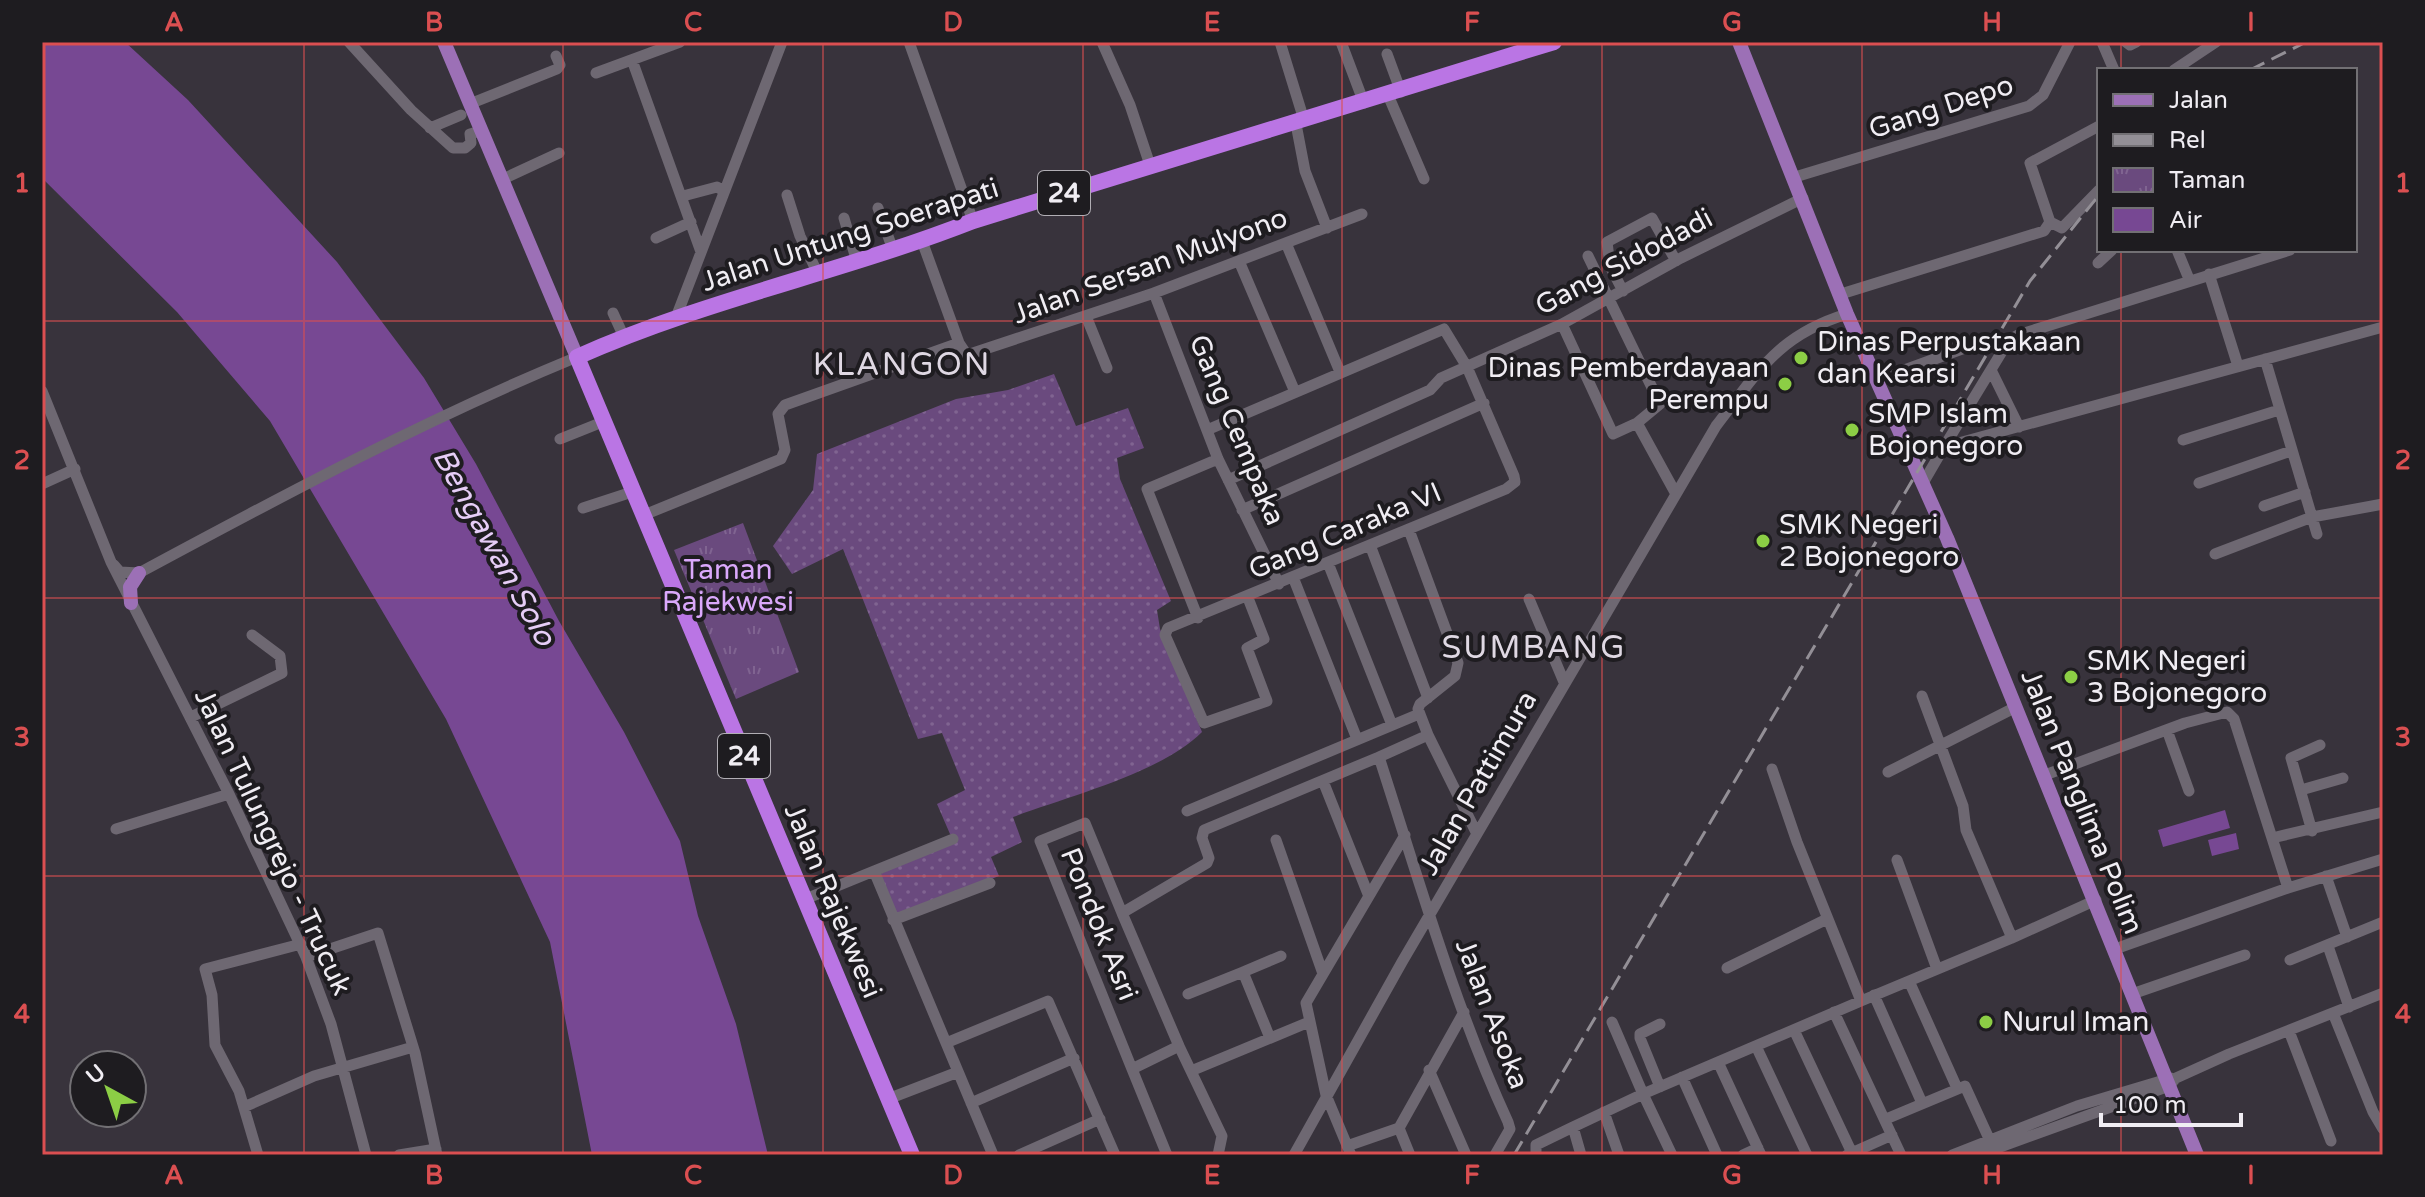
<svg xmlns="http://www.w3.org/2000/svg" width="2425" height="1197" viewBox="0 0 2425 1197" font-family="'Varela Round',sans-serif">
<defs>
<pattern id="grass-dots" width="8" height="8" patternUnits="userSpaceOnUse" patternTransform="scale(2)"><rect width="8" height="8" fill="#6a4a7e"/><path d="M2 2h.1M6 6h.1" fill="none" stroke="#806491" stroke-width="1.8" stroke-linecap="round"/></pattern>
<pattern id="park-tufts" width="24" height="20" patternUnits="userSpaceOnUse" patternTransform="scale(2)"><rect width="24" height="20" fill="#6a4a7e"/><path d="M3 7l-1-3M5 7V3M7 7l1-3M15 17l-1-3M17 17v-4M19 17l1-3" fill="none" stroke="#806491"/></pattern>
</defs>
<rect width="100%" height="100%" fill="#38333c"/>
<path fill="url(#grass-dots)" d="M1054,374l22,52 52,-18 16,40 -27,10 3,21 51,122 -14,9 3,19 42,103c-41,41 -133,64 -189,85l9,25 -31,15 8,19 -104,40 -15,-42 77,-35 -7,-5 -13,-30 28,-14 -23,-57 -24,6 -75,-190 -51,25 -19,-28 40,-56 4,-36 139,-55 52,-9z"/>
<path fill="url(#park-tufts)" d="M743,523l56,149 -63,27 -62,-149z"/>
<path fill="#774893" d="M42,42h83l63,58 149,162 87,116 52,86 83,157 65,111 56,109 18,75 38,108 32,131h-176l-42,-213 -104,-223 -176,-298 -93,-109 -135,-134z
M2225,810l5,18 -67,19 -5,-17z
M2236,833l3,16 -27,7 -4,-16z"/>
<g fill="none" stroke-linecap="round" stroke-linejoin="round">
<path stroke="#6e6872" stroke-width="11" d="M349,42l62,68 42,38h12l6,-5 -1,-9 7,-2
M909,42l64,179
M1102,42l28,63 21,63
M1280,42l24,78
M1341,42l23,61
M2102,42l12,28
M2126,42l4,3 6,-3
M1387,54l14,38
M632,60l69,192
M2174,70l42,-28
M596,73l84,-31
M1388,95l36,84
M472,103l85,-34 3,-4 -4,-9
M1296,124l9,47 22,57
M430,128l31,-13
M1795,177l234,-71 14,-11 27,-53
M503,179l56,-26
M787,195l13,41 18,38
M683,196l34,-9 7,4
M878,208l15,42
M844,218l13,44
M2050,222l12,6 37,-38
M656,238l35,-16
M922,241l37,102 8,12 187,-62 208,-79
M1286,243l54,129
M2177,250l12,29
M1588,256l72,148 -23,19 39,71
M1239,261l56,131
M2098,263l14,-13
M2209,274l29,92
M1623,291l-13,-25 -3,-24 45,-24 24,43
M1154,293l64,166 61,125
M1841,294l203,-63 6,-9 -20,-59 69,-37
M613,313l11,24
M1086,316l21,52
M675,320l107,-278
M1562,324l51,110 24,-11
M2265,359l52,175
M1991,370l28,57
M1877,380l96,-35
M42,391l69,171 118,232 77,163 25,67 35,131
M1207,430l237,-101 23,38 47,109 1,6 -9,7 -338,139 -3,7 39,88 63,-22 -20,-53 17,-9 -16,-41
M560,439l45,-18
M2183,440l96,-30
M1944,447l65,-107 9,-5 272,-85
M1228,480l202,-90 11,-12 121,-54 119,-66 122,-60
M1923,483l21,-36 439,-120
M2199,483l92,-32
M42,484l33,-15
M2264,506l41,-14
M583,508l52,-17
M1242,510l242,-107
M644,515l137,-56 4,-9 -7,-36 7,-9 174,-62
M1409,530l49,133 -3,13 -35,28 -2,5 10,26
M1370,545l58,153
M2215,554l97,-37 71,-13
M1328,563l64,162
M114,565l6,7 19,1c143,-77 287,-154 438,-216
M1293,577l64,162
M1529,599l35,83
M1198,618l-51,-129 71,-30
M191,717l91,-44 -2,-17 -28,-21
M2167,730l22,61
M1888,772l128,-65
M2045,775l140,-52 42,-11 7,7 54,169
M1323,781l45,113
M2301,790l42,-12
M1187,811l232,-97
M116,829l113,-35
M2312,831l-21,-73 29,-13
M1477,834l-49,-99 -49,22c40,123 75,248 129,365l2,7 -15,26
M2272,838l111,-26
M1276,840l46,131
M1897,860l40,109
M874,871l79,-32
M2326,876l21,61
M803,900l71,-29 119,284
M1122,913l57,133
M893,920l97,-37
M2012,938l84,-38
M2328,946l21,61
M2115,949l173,-61 95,-29
M306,957l72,-24 37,120 22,102
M2290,960l93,-38
M1727,968l100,-49
M1243,972l38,-16
M1909,981l48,107
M1188,994l55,-22 27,66
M2132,994l113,-39
M1874,995l48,108
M1861,1001l151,-63 -46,-108 -3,-24 -41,-110
M1834,1012l67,143
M2333,1013l40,99 10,17
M1794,1030l58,123
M2289,1031l42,110
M946,1043l102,-42 67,154
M1756,1046l51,109
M1718,1062l43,93
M1132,1069l35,86
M1429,1070l37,85
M1191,1071l118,-49
M1682,1077l35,78
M1660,1087l-20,-49v-4l20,-10
M888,1099l70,-27
M971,1103l103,-45
M244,1107l70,-31 99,-29
M1604,1112l15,43
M1886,1119l79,-33 26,57
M1573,1127l70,-33 -31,-72
M1399,1128l11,27
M1347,1146l52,-18 65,-116
M258,1155l-19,-64 -24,-46 -3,-50 -7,-26 96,-25
M399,1155l37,-6
M1019,1155l81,-36
M1218,1155l4,-19 -43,-90 -47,23 -92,-228 45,-18 37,90 85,-50 2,-5 -7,-20 2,-8 175,-73
M1294,1155l108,-193 314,-536c42,-54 62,-91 131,-112
M1351,1155l-25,-60 -20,-92 99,-168
M1536,1155v-10l37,-18 8,28
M1672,1155l-29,-61 218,-93 -64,-159 -25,-73
M1743,1155l15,-7
M1847,1155l45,-20
M1952,1155l125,-49 94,-28
M1978,1155l191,-69 7,-8 53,-24 154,-61"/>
<path stroke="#9c70b6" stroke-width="14" d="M444,42l133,315
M1739,42l108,272 100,224 250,617
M131,603l-1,-16 9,-14"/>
<path stroke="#ba75e4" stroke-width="16" d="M912,1155l-335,-798c127,-57 266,-85 396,-136l581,-179"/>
<path stroke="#938f96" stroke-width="3" stroke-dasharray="16 8" stroke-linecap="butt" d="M2250,70l56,-28
M1514,1155l516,-874 69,-86"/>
</g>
<path fill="none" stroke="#db4f51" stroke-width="2" stroke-opacity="0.55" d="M304,42v1113M563,42v1113M823,42v1113M1083,42v1113M1342,42v1113M1602,42v1113M1862,42v1113M2121,42v28M2121,250v905M42,321h2341M42,598h2341M42,876h2341"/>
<g fill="#8cce45" stroke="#1e1c20" stroke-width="3">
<circle cx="1801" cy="358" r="8"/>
<circle cx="1785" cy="384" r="8"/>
<circle cx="1852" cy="430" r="8"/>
<circle cx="1763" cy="541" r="8"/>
<circle cx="2071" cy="677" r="8"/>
<circle cx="1986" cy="1022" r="8"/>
</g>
<g text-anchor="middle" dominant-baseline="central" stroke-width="8" stroke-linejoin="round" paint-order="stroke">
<g fill="#1e1c20" stroke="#b1aeb4" stroke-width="2">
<rect x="1038" y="171" width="52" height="44" rx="6"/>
<rect x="718" y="734" width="52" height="44" rx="6"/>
</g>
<g font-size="26" font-weight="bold" fill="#f0edf3">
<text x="1064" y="193">24</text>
<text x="744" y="756">24</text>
</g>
<g font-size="28" fill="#f0edf3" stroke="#1e1c20">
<text transform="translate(1941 107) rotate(-18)">Gang Depo</text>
<text transform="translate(850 235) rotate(-18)">Jalan Untung Soerapati</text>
<text transform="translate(1624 262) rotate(-28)">Gang Sidodadi</text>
<text transform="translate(1150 266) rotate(-20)">Jalan Sersan Mulyono</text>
<text transform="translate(1237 430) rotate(67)">Gang Cempaka</text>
<text transform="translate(1345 531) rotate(-23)">Gang Caraka VI</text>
<text transform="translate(1478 783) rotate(-60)">Jalan Pattimura</text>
<text transform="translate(2082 802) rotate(68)">Jalan Panglima Polim</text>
<text transform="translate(273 842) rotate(65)">Jalan Tulungrejo - Trucuk</text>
<text transform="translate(833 901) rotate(67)">Jalan Rajekwesi</text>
<text transform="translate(1099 924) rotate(68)">Pondok Asri</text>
<text transform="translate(1492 1014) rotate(69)">Jalan Asoka</text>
</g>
<g font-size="28" fill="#f0edf3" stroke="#1e1c20" text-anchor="start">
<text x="1817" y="342">Dinas Perpustakaan<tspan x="1817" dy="32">dan Kearsi</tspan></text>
<text x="1769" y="368" text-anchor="end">Dinas Pemberdayaan<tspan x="1769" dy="32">Perempu</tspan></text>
<text x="1868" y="414">SMP Islam<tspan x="1868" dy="32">Bojonegoro</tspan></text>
<text x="1779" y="525">SMK Negeri<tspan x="1779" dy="32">2 Bojonegoro</tspan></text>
<text x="2087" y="661">SMK Negeri<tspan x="2087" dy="32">3 Bojonegoro</tspan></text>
<text x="2002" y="1022">Nurul Iman</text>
</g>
<g font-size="28" fill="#daa8fb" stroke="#1e1c20">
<text x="728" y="570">Taman<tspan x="728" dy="32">Rajekwesi</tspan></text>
</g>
<g font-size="30" font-style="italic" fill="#e6cdf7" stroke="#1e1c20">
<text transform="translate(494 547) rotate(61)">Bengawan Solo</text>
</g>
<g font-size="32" letter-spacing="2" fill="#dfd8e3" stroke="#1e1c20">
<text x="902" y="365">KLANGON</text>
<text x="1534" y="648">SUMBANG</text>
</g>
</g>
<rect width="2425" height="1197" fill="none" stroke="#1e1c20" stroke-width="88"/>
<rect x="2097" y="68" width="260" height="184" fill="#1e1c20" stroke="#727074" stroke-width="2"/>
<rect x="2113" y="94" width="40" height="12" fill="#9c70b6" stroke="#727074" stroke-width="2"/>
<text x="2169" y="108" font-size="24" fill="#f0edf3">Jalan</text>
<rect x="2113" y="134" width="40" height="12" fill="#938f96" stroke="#727074" stroke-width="2"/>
<text x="2169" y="148" font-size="24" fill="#f0edf3">Rel</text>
<rect x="2113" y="168" width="40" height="24" fill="url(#park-tufts)" stroke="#727074" stroke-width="2"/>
<text x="2169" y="188" font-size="24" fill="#f0edf3">Taman</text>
<rect x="2113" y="208" width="40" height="24" fill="#774893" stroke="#727074" stroke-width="2"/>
<text x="2169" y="228" font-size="24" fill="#f0edf3">Air</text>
<g transform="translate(108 1089) rotate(320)"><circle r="38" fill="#1e1c20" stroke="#727074" stroke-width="2"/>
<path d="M0-6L14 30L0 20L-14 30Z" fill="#8cce45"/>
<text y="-12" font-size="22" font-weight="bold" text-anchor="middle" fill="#f0edf3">U</text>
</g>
<path d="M2101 1113v12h140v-12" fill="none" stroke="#f0edf3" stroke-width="4"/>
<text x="2113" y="1113" font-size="24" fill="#f0edf3" stroke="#1e1c20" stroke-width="6" paint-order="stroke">100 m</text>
<rect x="44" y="44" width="2337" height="1109" fill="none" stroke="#db4f51" stroke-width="3"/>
<g font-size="26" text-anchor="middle" font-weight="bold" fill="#db4f51">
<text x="174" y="31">A</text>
<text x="434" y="31">B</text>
<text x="693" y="31">C</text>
<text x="953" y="31">D</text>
<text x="1212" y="31">E</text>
<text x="1472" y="31">F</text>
<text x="1732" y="31">G</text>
<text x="1992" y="31">H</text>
<text x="2251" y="31">I</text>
<text x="22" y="192">1</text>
<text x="2403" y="192">1</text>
<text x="22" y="469">2</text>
<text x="2403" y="469">2</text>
<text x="22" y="746">3</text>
<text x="2403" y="746">3</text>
<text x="22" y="1023">4</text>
<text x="2403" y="1023">4</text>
<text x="174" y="1184">A</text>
<text x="434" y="1184">B</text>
<text x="693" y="1184">C</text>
<text x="953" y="1184">D</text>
<text x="1212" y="1184">E</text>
<text x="1472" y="1184">F</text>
<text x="1732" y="1184">G</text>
<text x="1992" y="1184">H</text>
<text x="2251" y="1184">I</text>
</g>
</svg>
